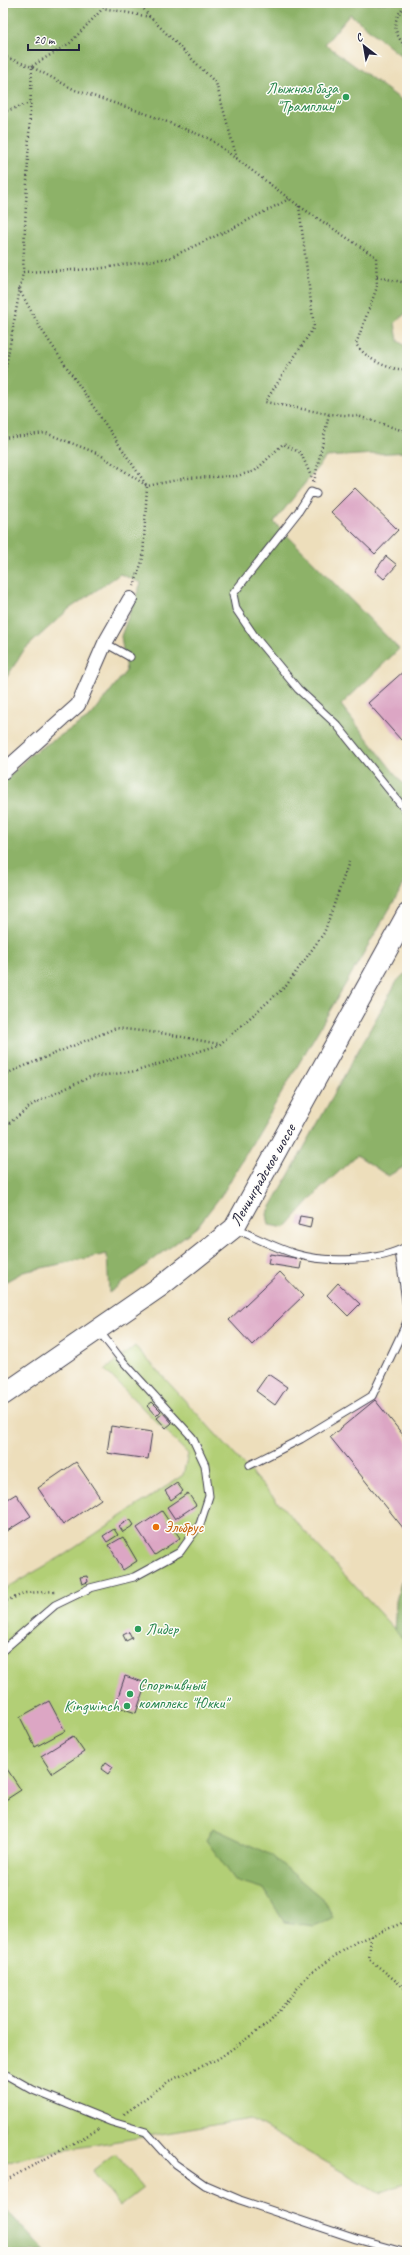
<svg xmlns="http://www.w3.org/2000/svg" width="410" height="2255" viewBox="0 0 410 2255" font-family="Caveat,sans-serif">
<rect width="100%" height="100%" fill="#fdfcf7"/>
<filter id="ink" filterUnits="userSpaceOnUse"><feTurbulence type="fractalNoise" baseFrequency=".025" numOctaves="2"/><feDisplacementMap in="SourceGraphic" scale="8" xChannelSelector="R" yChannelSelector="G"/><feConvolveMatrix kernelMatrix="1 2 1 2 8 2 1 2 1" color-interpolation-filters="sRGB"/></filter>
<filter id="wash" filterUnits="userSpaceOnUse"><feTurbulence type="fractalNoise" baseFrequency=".012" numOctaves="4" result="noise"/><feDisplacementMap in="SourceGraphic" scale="16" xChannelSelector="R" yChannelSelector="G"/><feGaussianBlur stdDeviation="0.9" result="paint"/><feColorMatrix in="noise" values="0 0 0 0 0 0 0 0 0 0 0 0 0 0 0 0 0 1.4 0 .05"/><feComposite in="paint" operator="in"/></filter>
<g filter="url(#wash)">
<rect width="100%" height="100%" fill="#eddebb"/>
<path fill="#b2cf76" stroke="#6a7858" d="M135,1346l272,297v540l-28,10 -129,-74 -221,37 -26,8v-574l61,-35 119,-80 5,-21 -83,-84z
M115,2153l28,35 -23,18 -28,-35z"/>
<path fill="#8db267" stroke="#586a51" d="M3,3h404v58l-57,-47 -25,30 82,60v208l-12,11 3,18 9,6v105l-81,5 -52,65 125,127 -58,56 66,84v90l-184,314 -26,34 -88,66 -2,-39 -84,18 -20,11v-500l27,-28 61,-39 35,-45 -5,-35 20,-53 -21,-9 -51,35 -45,41 -21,33z
M404,974l3,1v190l-19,11 -31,-21 -39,36 -33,37 -16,-3 -2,-11 130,-233z
M407,1578v65l-13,-13 2,-29 5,-19z
M213,1828l58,27 54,46 8,17 -19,8 -30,-4 -20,-33 -29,-9 -29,-40z
M3,2206l42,46h-42z"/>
<g id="blocks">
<path fill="#dca6c4" d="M355,488l43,42 -23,24 -44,-42z
M386,556l11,9 -13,14 -9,-8z
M405,670l2,3v62l-6,5 -33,-37z
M300,1216l12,2 -2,10 -12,-3z
M270,1254l32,5 -2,10 -32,-5z
M280,1272l23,24 -51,49 -23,-25z
M338,1283l22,21 -12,12 -21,-21z
M268,1374l19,13 -12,18 -19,-14z
M375,1400l32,40v87l-3,2 -74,-92z
M152,1402l9,9 -5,5 -9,-10z
M163,1413l9,10 -6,5 -9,-10z
M111,1426l41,6 -4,27 -41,-6z
M76,1462l25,37 -38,26 -25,-37z
M177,1483l6,8 -12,9 -6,-9z
M188,1493l8,12 -21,14 -8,-12z
M16,1494l15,22 -24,15 -4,-6v-23z
M162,1511l18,27 -25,17 -18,-27z
M130,1519l4,6 -11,7 -4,-6z
M114,1529l4,6 -11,7 -4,-6z
M123,1537l14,24 -14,9 -14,-25z
M87,1576l1,6 -6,2 -2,-7z
M129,1632l3,6 -6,3 -3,-6z
M125,1676l21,7 -10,30 -21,-7z
M49,1701l16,30 -30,16 -15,-30z
M73,1736l11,16 -32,21 -11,-17z
M106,1762l7,5 -5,7 -7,-5z
M3,1763l18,27 -17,11 -1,-2z"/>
</g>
</g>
<g filter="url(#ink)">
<use href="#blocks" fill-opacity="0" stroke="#403e4e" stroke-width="1"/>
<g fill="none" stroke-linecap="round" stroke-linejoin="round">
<g stroke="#403e4e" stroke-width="9">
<path id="service" d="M316,494l-5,-2 -13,20 -65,82 3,15 19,28 43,52 39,36 70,87
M105,643l25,14
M234,1228c21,9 41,20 62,26 30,9 84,8 111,-8
M399,1251l8,57
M250,1465l51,-26 71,-43 35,-74
M3,1650l52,-45 35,-17 44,-11 46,-25 20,-28 9,-28 -4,-31 -13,-28 -72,-79 -21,-27
M3,2073l30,17 79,32 34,10 29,32 30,21 35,15 116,39 47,13"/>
</g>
<g stroke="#403e4e" stroke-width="16">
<path id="minor" d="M3,772l75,-67 27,-62 25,-44"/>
</g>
<g stroke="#403e4e" stroke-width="22">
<path id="secondary" d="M3,1395l158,-109 73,-58 173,-314"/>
</g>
<path stroke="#403e4e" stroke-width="2.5" stroke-dasharray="1 3" stroke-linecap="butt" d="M101,3l2,5 47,9 66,66 21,76
M139,3l11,14
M405,46c-13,-15 -13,-28 2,-42
M3,56l29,11 43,23 72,24 63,25 89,67 77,51 1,30 -21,57c10,15 33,27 51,25
M32,66l38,-23 38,-40
M3,112l27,-9
M299,206l15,121 -49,75 64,12 29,2 49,16
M23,272l73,-3 73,-11 68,-32 52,-27
M377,277l30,6
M19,289l22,40 106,157 -4,72 -9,28
M3,383l20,-111 9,-205
M3,438l43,-5 53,21 48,32 40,-8 50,-2 18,-5 28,-27 18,9 12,28
M314,482l15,-68
M3,1075l113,-47 51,6 52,10
M3,1128l30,-24 57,-27 47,-6 82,-26 67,-59 38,-53 25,-71
M3,1602l23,-9 29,-2
M371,1936l-2,23 38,31
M124,2114l45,-33 49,-22 52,-37 39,-48 47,-32 51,-21
M3,2182l96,-53"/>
<use href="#service" stroke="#fff" stroke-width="7"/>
<use href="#minor" stroke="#fff" stroke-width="14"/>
<use href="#secondary" stroke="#fff" stroke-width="20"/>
</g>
</g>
<g fill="#2e9e5b" stroke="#fdfcf7" stroke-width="1.5">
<circle cx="346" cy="97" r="4"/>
<circle cx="138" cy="1629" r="4"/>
<circle cx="130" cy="1694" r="4"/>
<circle cx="127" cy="1706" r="4"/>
</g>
<circle fill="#e8710a" stroke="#fdfcf7" stroke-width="1.5" cx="156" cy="1527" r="4"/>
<g text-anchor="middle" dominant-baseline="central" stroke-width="3" stroke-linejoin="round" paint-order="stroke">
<g font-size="16" fill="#27864d" stroke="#fdfcf7" text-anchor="end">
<text x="338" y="88">Лыжная база<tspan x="338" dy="18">"Трамплин"</tspan></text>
<text x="146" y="1629" text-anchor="start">Лидер</text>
<text x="138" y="1685" text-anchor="start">Спортивный<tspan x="138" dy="18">комплекс "Юкки"</tspan></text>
<text x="119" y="1706">Kingwinch</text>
</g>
<g font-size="16" fill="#22223b" stroke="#fdfcf7">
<text transform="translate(263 1175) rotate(-60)">Ленинградское шоссе</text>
</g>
<g font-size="16" fill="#c56008" stroke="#fdfcf7" text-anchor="start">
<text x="164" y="1527">Эльбрус</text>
</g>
</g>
<rect width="410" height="2255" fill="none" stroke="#fdfcf7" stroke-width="16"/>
<g transform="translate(364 46) rotate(329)" stroke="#fdfcf7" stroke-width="3" paint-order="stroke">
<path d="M0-3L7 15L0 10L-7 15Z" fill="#22223b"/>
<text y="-6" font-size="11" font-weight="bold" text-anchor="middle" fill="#22223b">С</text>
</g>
<path d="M28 44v6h51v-6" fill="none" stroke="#22223b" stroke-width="2"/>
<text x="34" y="44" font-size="12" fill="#22223b" stroke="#fdfcf7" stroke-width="3" paint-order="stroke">20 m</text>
</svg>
